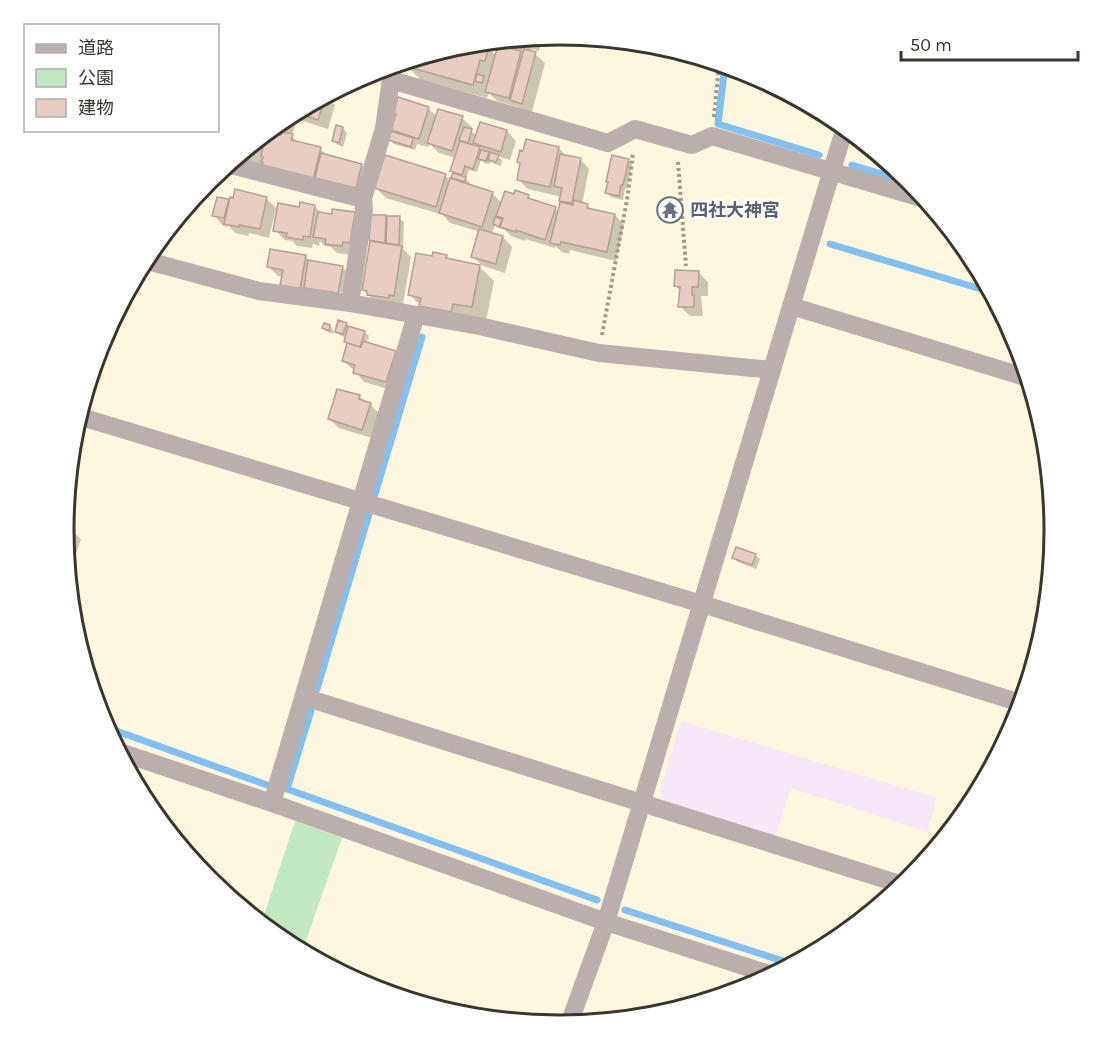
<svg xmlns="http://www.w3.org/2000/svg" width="1117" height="1060" viewBox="0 0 1117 1060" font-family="Karla,'Noto Sans JP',sans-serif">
<rect width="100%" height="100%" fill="#fef7df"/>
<path fill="#f6e7f9" d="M681,721l256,77 -10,34 -136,-44 -16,49 -112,-35 -3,-11z"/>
<path fill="#c2e8c1" d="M295,821l47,17 -40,114 -19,-10 -22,-18z"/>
<path fill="#0003" fill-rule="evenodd" d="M543,36l-4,15 -8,-2 1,4 3,1 10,9 -13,49 -11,-3 -3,-2 -21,-6 -8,-8 -2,5 -66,-18 -12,-12 -4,-1 -5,-4 62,-19 9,-1 17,5 9,8 9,-7 -7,-9z
M325,96l10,9 -7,24 -31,-10 -5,17 7,8 21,5 8,7 33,9 10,9 -6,23 -139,-32 39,-32 3,2 14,2 1,-4 -12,-5 13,-10z
M428,108l9,9 25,1 10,9 -1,4 6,5 30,-5 9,10 -6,19 -12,-4 4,5 -1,5 -7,-2 -3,-3 -1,3 -6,-1 -3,-3 -4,12 -8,-2 -3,9 4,4 -1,3 23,7 10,10 12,-7h14l5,5 22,8 4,4 6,-8 -4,-5 1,-3 -34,-8 -10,-10 4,-14 -3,-3 40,-14 8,9 13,2 9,10 -7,35 5,1 6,6 22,4 9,10 -8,36 -46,-11 -1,4 -7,-2 -7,-6v2l-29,-9 -1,2 -14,-5 -6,-6 -6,-2 -4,-4 -3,10 11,3 9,10 -7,26 -22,-7 -10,-9 7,-25 -30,-9 -7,-8 -57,-17 -10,-10 69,-12 4,3 8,3 -4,-4 1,-5 -2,-2 4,-13 -17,-5 -9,-9 -1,3 -12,-3 -2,6 -21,-6 -5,-5 9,-4 -5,-5 4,-15 -2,-2zM473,141l8,8 -9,-3z
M343,128l4,5 -4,14 -5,-2 -5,-4z
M628,160l4,5 -5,24 -2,-1 -2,12 -12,-3 -4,-4z
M266,198l10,10 -7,30 -20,-5 -1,3 -13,-3 -7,-8 -1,2 -4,-1 -9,-11 14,-14 2,2 4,-3z
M314,206l9,8h31l-3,41 -14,-2 -6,-6 -6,-1 -5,-5 -1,5 -6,-2 -1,4 -15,-2 -5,-5 -7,-1 -10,-10 26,-21z
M372,216l27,2 5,4 -1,27 8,8 -8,47h-25l-15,-14 12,-46 -4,-4z
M305,256l6,6 31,5 10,10 -5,25 -37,-5 -27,-20 -5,-1 -9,-9zM314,288l32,5 -1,3z
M446,256l5,5 28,5 15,15 -8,40 -51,-1 -25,-25 24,-37z
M699,273l9,9v14h-7l2,20h-13l-10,-10 1,-14 -5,-6z
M346,324l4,4 14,4 5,4 -3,8 29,8 9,10 -9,29 -31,-9 -9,-11 -12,-10 5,-17 -3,-3 1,-4 -5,-1 -5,-5z
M330,326l4,5 -1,3 -5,-2 -4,-4z
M359,397l6,6 5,1 10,10 -8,24 -33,-10 -10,-9z
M63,530h8l10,9 -11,34 -3,-1z
M755,555l5,4 -4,10 -18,-7 -4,-4z"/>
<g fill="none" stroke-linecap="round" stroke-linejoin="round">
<path stroke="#83c0f0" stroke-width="7" d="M725,65l-7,59 101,31
M852,165l60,18
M830,244l161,48
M375,494l47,-157
M317,689l52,-175
M311,711l-24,78 310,111
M111,729l156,56
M625,910l167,54"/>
</g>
<path fill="#e7cdc3" stroke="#b69e94" stroke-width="1.5" d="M531,37l-2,6 -6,-2 -2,7 -24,-7z
M475,43l14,3 -4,15 -5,-1 -7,25 -68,-19 1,-5 56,-17z
M498,45l23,6 -12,47 -24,-6z
M524,49l12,3 -14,52 -12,-4z
M477,74l7,2 -2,7 -7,-2z
M326,95l-8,25 -24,-8z
M398,97l31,10 -10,32 -28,-9 5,-16h-3z
M438,109l25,7 -11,35 -25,-8z
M285,117l-3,10 -7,-2 9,-7z
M480,122l27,8 -6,22 -28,-9z
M336,125l7,2 -4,16 -7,-2z
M464,127l8,2 -4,14 -9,-3z
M267,131l14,4 1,-3 11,2 -2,6 30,7 -8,33 -51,-13 1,-4 -2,-1 2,-5 -2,-1z
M391,131l22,7 -2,9 -23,-7z
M526,139l33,8 -9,40 -33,-7 3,-17 -3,-1 3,-12 3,1z
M460,141l20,6 -7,22 -8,-3 -3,9 -12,-4z
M252,144l-5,17 -12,-3z
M481,150l8,2 -3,9 -8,-2z
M490,152l9,3 -3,7 -8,-2z
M321,153l41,11 -6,24 -41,-10z
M560,154l21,4 -9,45 -13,-2 3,-13 -8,-2z
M385,155l61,19 -10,33 -62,-19z
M612,155l17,4 -6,26h-2l-2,11 -14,-3 3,-11h-2z
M453,173l13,4 -1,5 -14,-4z
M450,178l43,14 -11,35 -43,-14z
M235,189l32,8 -7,32 -21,-4v2l-15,-3 6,-27 3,1z
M515,190l14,5 -1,3 28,9 -11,33 -29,-10v2l-16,-5 3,-9 -7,-2 9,-25 9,3z
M217,197l12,2 -5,19 -12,-2z
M574,200l14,4 -1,4 28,6 -8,38 -46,-10 -1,3 -10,-2 10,-41 13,3z
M300,202l15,3 -5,32 -7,-1v4l-17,-3 1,-4 -14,-2 5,-28 21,4z
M332,209l23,3 -5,31 -7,-1 -1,4 -17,-2 1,-5 -13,-2 5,-25 14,2z
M371,215h15l-1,28 -16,-3z
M387,216h13l-1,29 -13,-2z
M495,217l7,2 -3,8 -6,-3z
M479,229l24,7 -7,28 -25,-7z
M370,241l32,5 -8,50 -5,-1v3l-22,-3v-4l-5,-1z
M270,249l36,6 -6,34 -20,-4 3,-15 -16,-3z
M433,252l14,3 -1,3 34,7 -8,42 -19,-3 -2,8 -32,-6 2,-8 -13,-3 8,-42 16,3z
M308,260l35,6 -5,27 -34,-5z
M675,270l24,1 -1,16h-6v8h2v12h-16l2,-20 -6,-1z
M338,320l9,3 -4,11 -8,-2z
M324,323l6,2 -1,6 -7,-3z
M348,326l17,5 -5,16 -16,-5z
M363,341l33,10 -10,31 -33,-9 2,-8 -13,-4 5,-18 14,4z
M337,389l23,6 -1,4 12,4 -9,27 -34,-11z
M63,526l9,3 -7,21 -2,-20z
M736,547l20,7 -4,11 -20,-7z"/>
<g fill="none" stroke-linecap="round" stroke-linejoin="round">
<path stroke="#9f9a89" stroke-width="4" stroke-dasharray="3 3" stroke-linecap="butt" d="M714,117l5,-53
M678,162l8,104
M602,335l26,-141 5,-41"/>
<path stroke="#baafac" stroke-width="18" d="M391,80l217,63 27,-14 57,16 20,-9 213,63
M227,164l136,35
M144,260l115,31 91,12 129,23 120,27 173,17
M350,303l14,-93 -1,-11 21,-71 9,-63
M791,306l237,72
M78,416l624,188 319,99
M304,697l599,188
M117,751l155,52 334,119 166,53
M272,803l144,-488
M569,1024l37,-102 239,-795"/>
</g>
<defs>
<g id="temple-ring" transform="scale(1.35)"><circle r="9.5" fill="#fff" stroke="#6b7280" stroke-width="1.5"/><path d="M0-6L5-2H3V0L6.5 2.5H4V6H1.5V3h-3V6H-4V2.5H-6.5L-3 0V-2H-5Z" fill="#6b7280"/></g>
</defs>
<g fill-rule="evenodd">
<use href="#temple-ring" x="670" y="210"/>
</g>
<g text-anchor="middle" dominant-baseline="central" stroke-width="5" stroke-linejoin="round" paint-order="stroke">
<g font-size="18" font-weight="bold" fill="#5b616d" stroke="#fff" text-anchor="start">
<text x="690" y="210">四社大神宮</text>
</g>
</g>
<path d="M0 0H1117V1060H0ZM74 530a485 485 0 1 1 970 0a485 485 0 1 1-970 0Z" fill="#fff" fill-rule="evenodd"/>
<path fill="none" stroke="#39362d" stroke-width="3" d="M74 530a485 485 0 1 1 970 0a485 485 0 1 1-970 0Z"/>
<rect x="24" y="24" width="195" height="108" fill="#ffffff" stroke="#b0afab" stroke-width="1.5"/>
<rect x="36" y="44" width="30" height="9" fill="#baafac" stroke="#b0afab" stroke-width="1.5"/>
<text x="78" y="54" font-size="18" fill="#39362d">道路</text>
<rect x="36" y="69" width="30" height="18" fill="#c2e8c1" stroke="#b0afab" stroke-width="1.5"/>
<text x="78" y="84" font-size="18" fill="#39362d">公園</text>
<rect x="36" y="99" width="30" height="18" fill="#e7cdc3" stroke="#b0afab" stroke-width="1.5"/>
<text x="78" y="114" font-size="18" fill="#39362d">建物</text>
<path d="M901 51v9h177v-9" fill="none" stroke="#39362d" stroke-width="3"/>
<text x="910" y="51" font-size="18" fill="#39362d" stroke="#ffffff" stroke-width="4.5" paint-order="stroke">50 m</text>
</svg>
